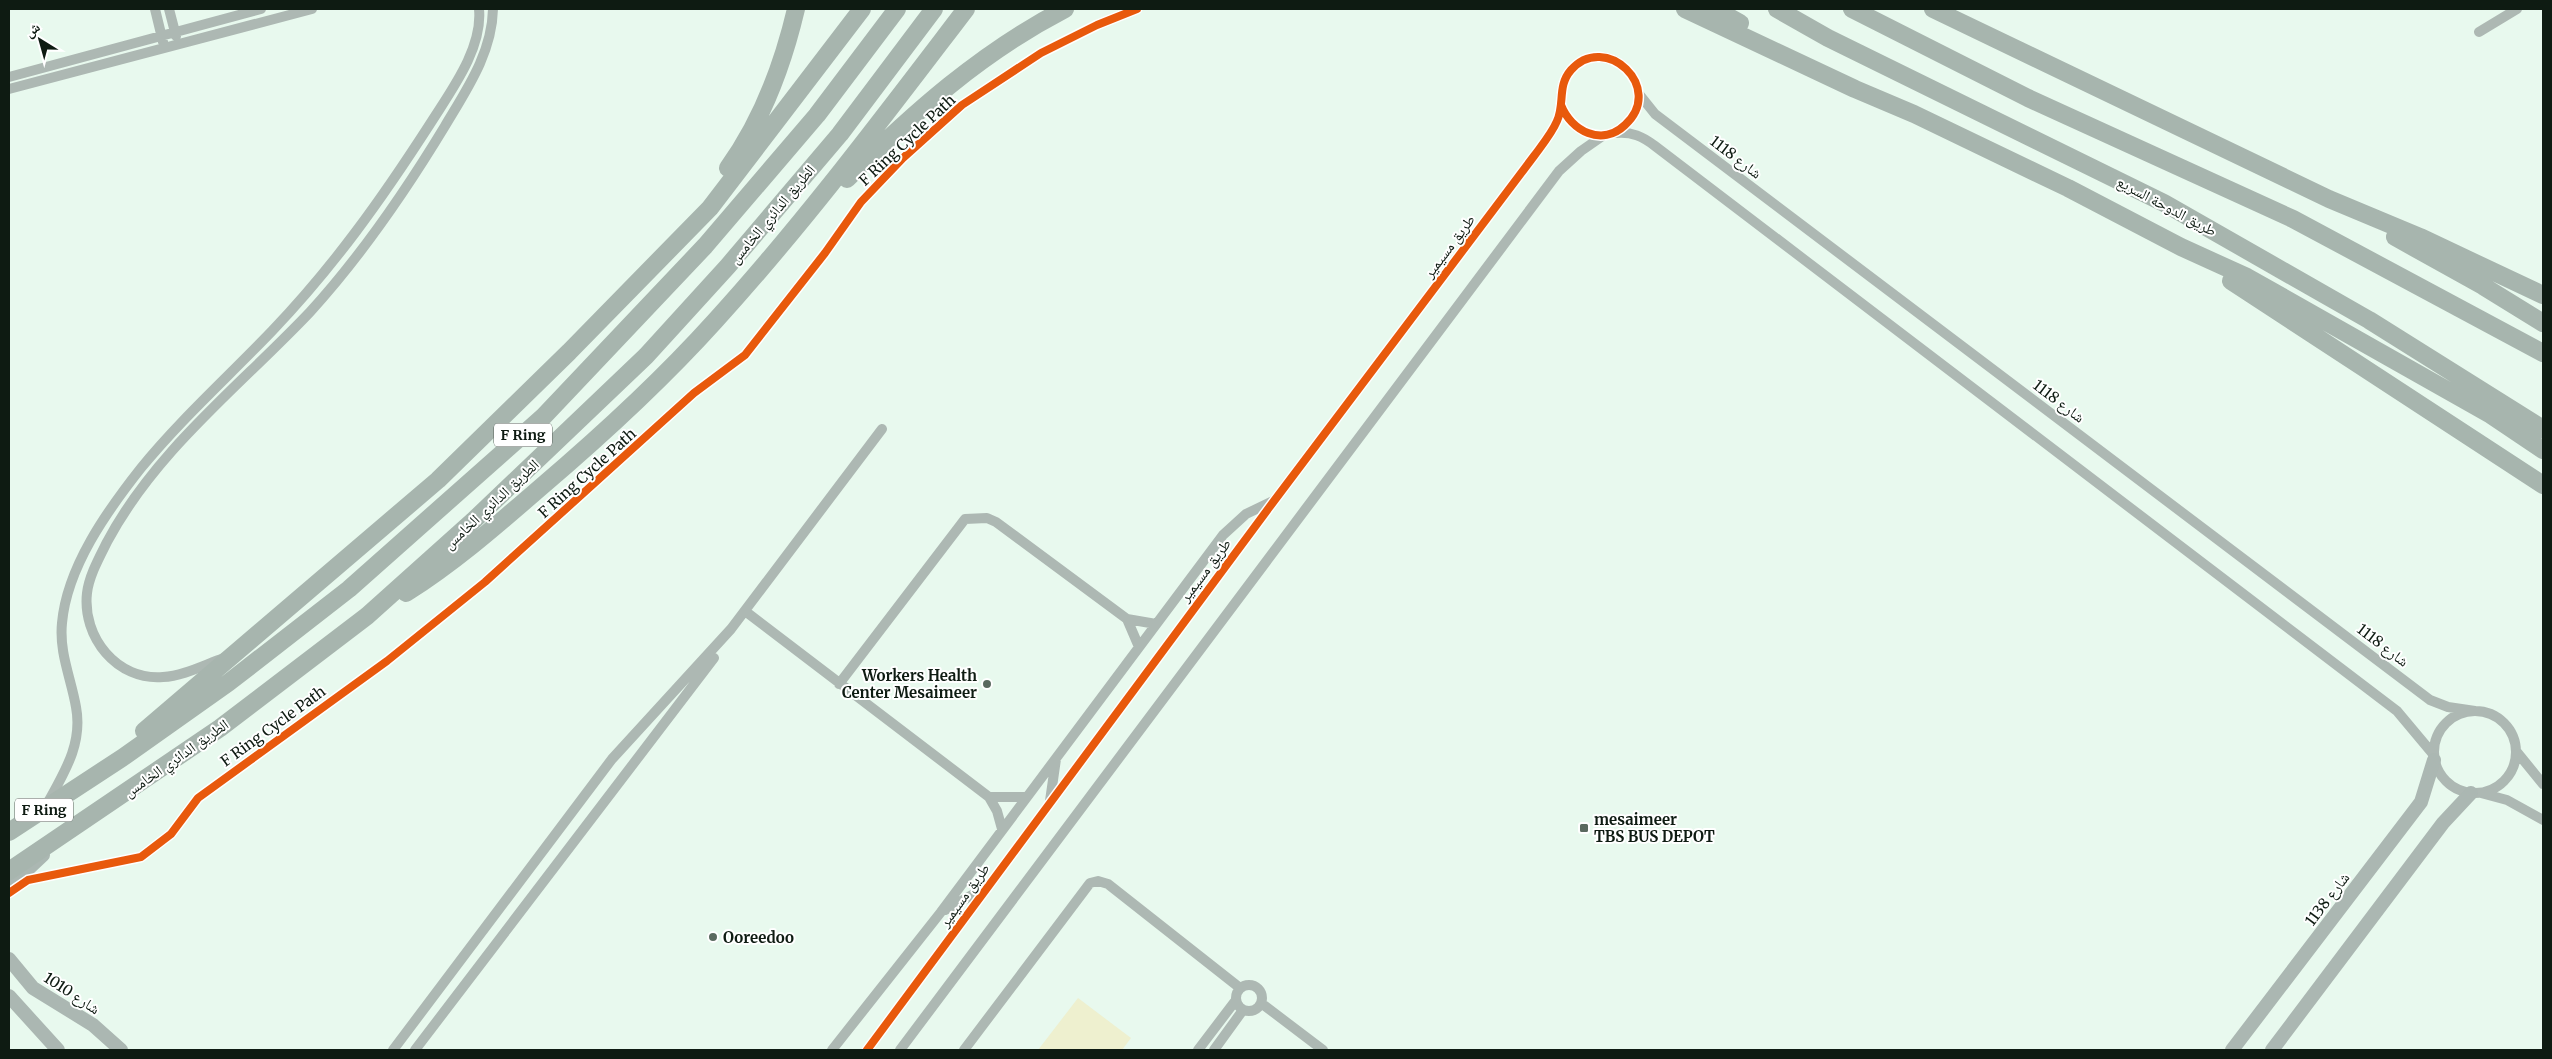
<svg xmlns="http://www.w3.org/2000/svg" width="2552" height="1059" viewBox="0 0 2552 1059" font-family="Merriweather,'Noto Naskh Arabic',serif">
<rect width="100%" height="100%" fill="#e8f9ee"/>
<path fill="#eef0cf" d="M1078,998l53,40 -9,12h-84z"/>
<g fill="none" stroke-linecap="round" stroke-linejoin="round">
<path stroke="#adb8b3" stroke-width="10" d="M155,9l8,33
M169,9l7,27
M2479,32l38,-23
M9,77l252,-68
M9,89l303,-80
M1639,94l16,20 775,586 18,7 27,4
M1617,133c15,-1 25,3 38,13l742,565 36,43
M745,611l244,186 8,14 5,18
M1127,619l12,28
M224,658c-20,7 -41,18 -61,19 -46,4 -81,-40 -76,-84 2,-17 12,-35 20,-51 49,-92 133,-156 203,-230 52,-57 95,-120 135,-186 22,-37 47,-73 48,-117
M839,684l126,-165 22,-1 9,4 131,97 29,5
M2434 752a41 41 0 1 1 82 0a41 41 0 1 1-82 0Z
M2516,751l27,33
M2481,793l26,7 36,20
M989,797h38
M1050,801l6,-42
M47,804c17,-31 36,-60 29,-97 -5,-29 -17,-54 -14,-84 5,-56 45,-112 79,-155 40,-49 87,-91 131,-137 62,-65 109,-131 158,-207 20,-32 53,-75 49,-115
M945,910l40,-22
M1236 998a13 13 0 1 1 26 0a13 13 0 1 1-26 0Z
M1261,1003l62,47
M393,1050l219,-291 119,-130 151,-200
M415,1050l299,-392
M832,1050l109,-138 282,-377 23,-21 27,-13
M867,1050l407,-549 260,-345c8,-11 18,-23 23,-35 8,-17 0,-35 14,-51 34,-39 95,18 54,55 -23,22 -54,6 -64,-20
M900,1050l659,-879 22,-20 23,-16
M964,1050l126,-167 8,-2 10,3 132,104
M1198,1050l38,-50
M1214,1050l29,-40"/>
<path stroke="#abb7b2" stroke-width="14" d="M9,887l34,-32
M9,959l24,29 60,37 28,25
M9,996l49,54
M2232,1050l189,-248 13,-42
M2272,1050l171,-227 28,-30"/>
<path stroke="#a7b5ae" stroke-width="18" d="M1685,9l170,80 59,25 154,74 113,59 66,30 244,138 52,35
M1715,9l25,14
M1777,9l51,29 336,165 205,117 174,109
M1852,9l176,89 265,121 250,134
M1933,9l396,190 91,38 123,58
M728,168c34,-47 55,-104 68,-159
M847,179c66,-66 135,-127 218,-170
M2395,237l88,49 60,37
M2231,281l312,204
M406,593c49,-31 91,-68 135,-106 61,-52 120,-106 174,-166 90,-99 170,-206 251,-312
M144,731l294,-251 131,-128 141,-144 152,-199
M9,832l113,-74 106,-75 121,-94 195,-173 161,-170 112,-131 80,-106
M9,871l211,-143 147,-112 106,-95 173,-165 82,-90 112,-132 94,-125"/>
<g stroke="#fff" stroke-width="11">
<path id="cycleway" d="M9,893l19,-13 113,-23 30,-23 27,-36 189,-137 98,-79 209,-189 51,-38 80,-102 36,-51 42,-44 59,-53 79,-52 56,-28 40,-16
M867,1050l407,-549 260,-345c8,-11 18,-23 23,-35 8,-17 0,-35 14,-51 34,-39 95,18 54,55 -23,22 -54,6 -64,-20"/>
</g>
<use href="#cycleway" stroke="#e8590c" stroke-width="8"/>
</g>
<g fill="#5a695f" stroke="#fff" stroke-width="2">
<circle cx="987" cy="684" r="5"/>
<rect x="1579" y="823" width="10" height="10" rx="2.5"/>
<circle cx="713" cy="937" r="5"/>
</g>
<g text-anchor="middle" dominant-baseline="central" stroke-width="4" stroke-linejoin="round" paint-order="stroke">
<g fill="#fff" stroke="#565f59" stroke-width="1">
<rect x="494" y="423.5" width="58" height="23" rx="4"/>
<rect x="15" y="798.5" width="58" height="23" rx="4"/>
</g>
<g font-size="14" font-weight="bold" fill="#0e1b12">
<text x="523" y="435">F Ring</text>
<text x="44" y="810">F Ring</text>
</g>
<g font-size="15" fill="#0e1b12" stroke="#fff">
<text transform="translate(907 140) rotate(-43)">F Ring Cycle Path</text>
<text transform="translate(1736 157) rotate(37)">شارع 1118</text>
<text transform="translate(2167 206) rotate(28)">طريق الدوحة السريع</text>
<text transform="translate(772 214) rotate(-50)">الطريق الدائري الخامس</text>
<text transform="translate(1449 246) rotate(-53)">طريق مسيمير</text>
<text transform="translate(2059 401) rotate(37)">شارع 1118</text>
<text transform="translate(587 473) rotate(-42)">F Ring Cycle Path</text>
<text transform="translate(491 504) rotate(-43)">الطريق الدائري الخامس</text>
<text transform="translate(1205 570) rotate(-53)">طريق مسيمير</text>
<text transform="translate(2383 645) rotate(37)">شارع 1118</text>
<text transform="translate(273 726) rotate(-36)">F Ring Cycle Path</text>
<text transform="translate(176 758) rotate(-35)">الطريق الدائري الخامس</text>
<text transform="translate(964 895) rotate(-54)">طريق مسيمير</text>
<text transform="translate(2327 899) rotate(-53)">شارع 1138</text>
<text transform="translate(72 993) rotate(33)">شارع 1010</text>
</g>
<g font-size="15" font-weight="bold" fill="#0e1b12" stroke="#fff" text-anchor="start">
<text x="977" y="675" text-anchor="end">Workers Health<tspan x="977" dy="17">Center Mesaimeer</tspan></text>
<text x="1594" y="819">mesaimeer<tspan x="1594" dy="17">TBS BUS DEPOT</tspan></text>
<text x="723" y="937">Ooreedoo</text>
</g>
</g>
<rect width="2552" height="1059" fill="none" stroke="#0e1b12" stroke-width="20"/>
<g transform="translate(40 40) rotate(323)" stroke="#ffffff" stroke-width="4" paint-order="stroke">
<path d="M0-4L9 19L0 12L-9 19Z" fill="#0e1b12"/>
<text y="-8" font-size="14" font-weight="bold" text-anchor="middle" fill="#0e1b12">ش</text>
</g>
</svg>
